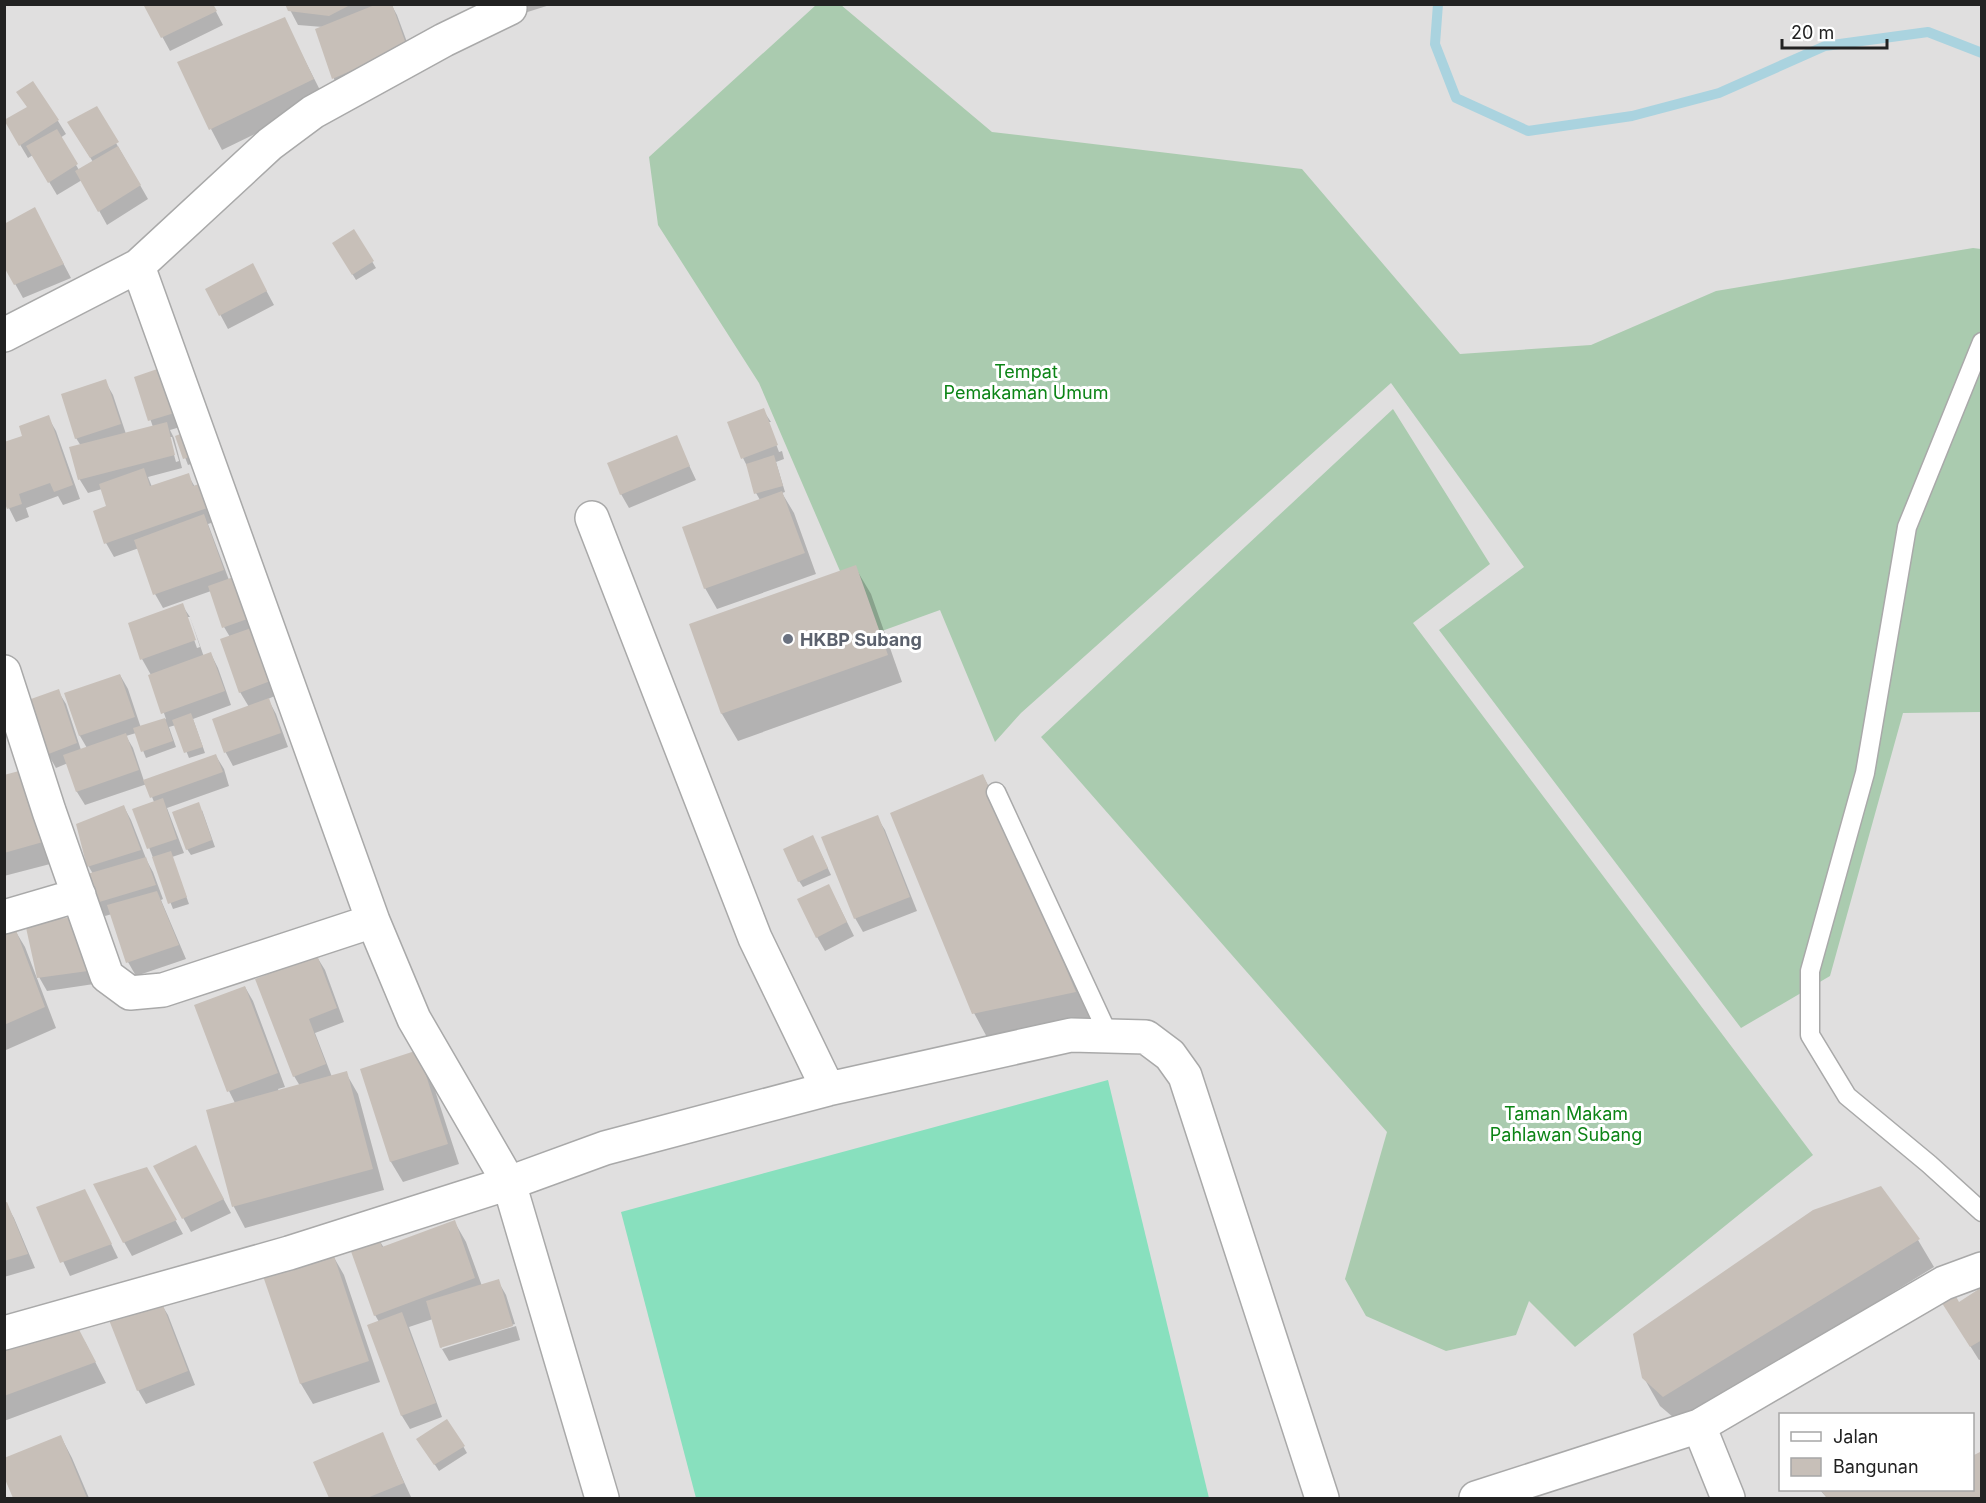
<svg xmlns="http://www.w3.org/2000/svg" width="1986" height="1503" viewBox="0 0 1986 1503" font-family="Inter,sans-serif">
<rect width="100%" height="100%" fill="#f2efe9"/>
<path fill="#e0dfdf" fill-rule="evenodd" d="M5,5h1976v1493h-1976zM1780,1414h192v76h-192z"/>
<path fill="#aacbaf" d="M816,5h25l151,127 310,37 158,185 131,-9 125,-54 257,-43 8,1v463l-78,1 -73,263 -89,52 -302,-398 85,-63 -133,-184 -370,330 -26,29 -55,-132 -72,26 -109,-253 -101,-158 -9,-68z
M1393,409l97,155 -77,59 400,532 -238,192 -46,-46 -13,34 -70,16 -80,-35 -21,-37 42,-147 -346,-395z"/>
<path fill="#88e0be" d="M1108,1080l101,418h-513l-75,-286z"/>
<path fill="#0003" fill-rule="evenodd" d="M212,4l11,21 -53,26 -25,-46z
M287,4h104l6,11 17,46 -73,31 -7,-13 -17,-49 6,-3 -25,-2z
M512,4h41l-35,11z
M284,19l41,81 -103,50 -11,-21 -32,-67z
M18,92l40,29 8,13 -6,4 19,32 14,-8 -16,-26 19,-28 52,91 -41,26 -25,-45 -25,15 -24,-40 -5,3 -22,-37 22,-13z
M42,223l29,55 -48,20 -19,-34z
M354,231l22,37 -20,12 -22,-36z
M260,279l14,26 -46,24 -21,-39z
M136,378l51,47 -17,5 4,8 8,30 -34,9 4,10 36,-12 7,12 9,-3 75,210 -11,5 8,15 12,33 -55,19 -7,-13 -12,-33 35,-13 -9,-15 -10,-55 -6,-10 -13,-36 -48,17 -8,-14 -16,-46 -25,9 -8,-14 2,-36 -6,-18 -14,4 -8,-13 -9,-32 10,-2 -5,-8 29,-57 8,14 13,39 27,-7zM169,437h3l7,24 -3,1zM214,522l21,56 -6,2 -21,-56z
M763,410l8,12h-3l11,30 3,-1 2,8 -8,3 9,30 -3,1 12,20 22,61 -99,35 -12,-21 55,-88 -4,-7 -8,-25 -5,-10z
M48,417l8,14 24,68 -17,6 -5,-9 -32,12 3,9 -13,5 -7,-14 15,-71z
M177,437l25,23 -14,5z
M676,437l20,43 -67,28 -8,-14z
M855,567l16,27 31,88 -164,59 -16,-27 -31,-89z
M182,605l8,12h-4l11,31 3,-1 -10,-30 14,40 7,-3 7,14 13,37 -38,14 12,34 -16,5 -13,-33 -7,2 7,20 -30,11 -10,-25 -10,3 7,12 11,33 72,-25 8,13 5,17 -62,22 17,45 -12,4 17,47 -16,5 -39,-100 20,-7 -7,-18 -62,21 -8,-13 -9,-29 -12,5 -8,-14 10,-63 8,13 15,46 6,-2 -7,-12 -15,-42 55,-19 8,14 13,39 25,-9 -15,-44 -9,-16z
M18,773l36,90 -50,13v-99z
M983,776l15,27 92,216 -101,22 -15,-28z
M124,807l7,13 16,41 6,11 10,27 -2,1 25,59 -50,17 -8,-14 -16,-48 -7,2 -8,-14 -4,-28 -4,-7 -11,-42z
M202,810l13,37 -24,8 -4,-6z
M877,817l8,13 32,81 -54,21 -8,-14z
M816,843l15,32 -28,12 -4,-6z
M836,900l18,36 -29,15 -8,-14z
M74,918l20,66 -47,7 -8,-14z
M13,927l12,20 31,81 -50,22 -2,-121z
M317,957l8,13 19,52 -29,11 17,44 14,-4 12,21 26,96 -139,38 -11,-21 -26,-96 27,-8 -6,-12 -33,-86 49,-18 8,14 32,86 -7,2 1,2 21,-5 -6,-10z
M417,1052l12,20 30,92 -56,18 -12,-20 -29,-92z
M203,1161l28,52 -40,19 -36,-65z
M147,1169l36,65 -51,22 -8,-14z
M1880,1187l38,53 16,27 -254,156 -20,-17 -16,-28z
M6,1204l8,14 21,50 -31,9v-72z
M92,1205l26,53 -48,18 -32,-68z
M454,1221l12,21 16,44 16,-5 8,14 9,29 -73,22v3l-9,-30 -24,8 33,90 -32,12 -8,-13 -33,-90 10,-4 -4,-7 1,-80 8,13z
M332,1254l12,21 36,107 -67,22 -12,-20 -36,-107z
M1982,1289v70l-3,1 -29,-46 9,-10z
M160,1302l8,13 27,70 -49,19 -8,-14z
M516,1326l4,14 -71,21 -7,-12z
M85,1342l21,41 -102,38v-77z
M382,1434l29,63 -4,1h-77l-15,-36z
M61,1437l11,21 17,40h-74l-11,-25z
M422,1445l41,1 4,7 -28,18z
M1982,1452v46h-155l-7,-8h152z"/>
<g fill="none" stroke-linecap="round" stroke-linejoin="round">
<path stroke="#aad3df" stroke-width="10" d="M1438,4l-3,40 21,54 72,33 104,-15 87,-23 106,-47 103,-14 54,21"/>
</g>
<path fill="#c7bfb8" d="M143,4h70l4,7 -56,27z
M285,4h67l-23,12 -41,-5z
M377,4h15l15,43 -75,32 -17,-50z
M285,17l29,62 -105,51 -32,-68z
M33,81l26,39 -40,26 -15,-26 23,-13 -11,-15z
M97,106l22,36 -29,16 -23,-36z
M57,129l21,35 -30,19 -22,-37z
M118,146l23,39 -43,27 -23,-41z
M35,207l29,57 -50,21 -10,-18v-43z
M354,229l20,32 -22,14 -20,-32z
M253,263l14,28 -48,25 -14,-27z
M166,366l15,45 -33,10 -14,-44z
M106,379l15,45 -46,15 -14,-45z
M764,408l14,37 -37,14 -14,-37z
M49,415l24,70 -19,7 -4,-9 -31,11 3,10 -15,5 -3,-8v-59l18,-6 -3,-10z
M167,422l8,33 -97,25 -9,-33z
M191,430l8,24 -16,5 -8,-23z
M677,435l13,31 -70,29 -13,-32z
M774,455l9,31 -29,8 -8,-30z
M144,468l6,18 39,-13 4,13 12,-4 8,24 -109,38 -11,-33 13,-5 -7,-22z
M782,491l23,62 -101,36 -22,-62z
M204,514l20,56 -71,25 -19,-55z
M856,565l32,90 -167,59 -32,-90z
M239,575l14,42 -31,11 -14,-42z
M183,603l13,37 -56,20 -12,-37z
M254,627l19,53 -34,13 -19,-54z
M211,652l14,39 -64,23 -13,-39z
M120,674l15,43 -56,19 -15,-43z
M59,689l18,54 -31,12 -15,-56z
M269,698l12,35 -57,20 -12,-34z
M191,713l12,34 -19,6 -12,-33z
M165,718l8,23 -32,11 -8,-24z
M126,733l13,37 -63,22 -13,-37z
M216,754l7,18 -73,26 -7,-18z
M19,771l24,71 -39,11v-78z
M983,774l93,218 -104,22 -82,-201z
M163,798l14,41 -30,10 -15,-40z
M199,802l13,38 -26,10 -14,-38z
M124,805l17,45 -54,17 -11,-43z
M878,815l32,82 -56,22 -33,-82z
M813,835l15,33 -30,14 -15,-33z
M171,851l16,46 -19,7 -16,-47z
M146,857l10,28 -60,18 -9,-29z
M829,884l18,38 -31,16 -19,-39z
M157,891l22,54 -53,18 -19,-58z
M74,917l14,54 -51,7 -12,-55z
M14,925l31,82 -41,18v-97z
M317,955l20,53 -28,11 17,45 -33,13 -38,-98z
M245,986l33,87 -51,19 -33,-87z
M418,1050l30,94 -58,18 -30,-93z
M347,1071l26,98 -141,38 -26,-97z
M196,1145l28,54 -42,20 -29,-53z
M147,1167l30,53 -54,23 -30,-59z
M1881,1186l39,53 -257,158 -21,-19 -9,-44 180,-124z
M85,1189l27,55 -52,19 -24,-56z
M7,1202l21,52 -24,7v-58z
M455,1220l20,58 -101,38 -26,-73 29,-10 5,14z
M333,1253l36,108 -69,23 -37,-108z
M499,1279l14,47 -73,22 -14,-47z
M1982,1287v53l-12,7 -30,-47 13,-9 6,11z
M161,1300l27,71 -51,20 -28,-71z
M402,1312l34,91 -35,13 -34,-91z
M74,1320l22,42 -92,34v-53z
M447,1419l18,27 -31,19 -18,-26z
M383,1432l21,51 -37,15h-38l-16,-36z
M61,1435l26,63h-74l-9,-21v-19z
M1982,1451v45l-5,2h-150l-6,-8h151v-34z"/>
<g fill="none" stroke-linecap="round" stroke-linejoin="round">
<g stroke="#a9a9a9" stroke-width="21">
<path id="lane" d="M1982,342l-75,185 -42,246 -55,198v64l37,61 82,68 53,48
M996,792l113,244"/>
</g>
<g stroke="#a9a9a9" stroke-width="36">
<path id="street" d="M4,335l134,-69 132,-122 43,-32 131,-72 66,-32
M592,518l163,420 73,151
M4,672l45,139 58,165 23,17 33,-3 210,-69
M4,917l75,-22
M4,1333l285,-80 220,-70 -95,-164 -41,-98 -235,-655
M1699,1426l245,-143 38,-14
M602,1498l-93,-315 96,-35 223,-59 243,-54 75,2 24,18 15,21 137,422
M1476,1498l223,-72 29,72"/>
</g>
<use href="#lane" stroke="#fff" stroke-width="18"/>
<use href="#street" stroke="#fff" stroke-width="33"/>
</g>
<circle fill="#6b7280" stroke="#fff" stroke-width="2" cx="788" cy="639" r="6"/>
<g text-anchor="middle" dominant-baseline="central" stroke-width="6" stroke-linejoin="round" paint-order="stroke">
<g font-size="18" fill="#0c8416" stroke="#fff">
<text x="1026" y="371">Tempat<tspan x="1026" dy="21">Pemakaman Umum</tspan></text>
<text x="1566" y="1113">Taman Makam<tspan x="1566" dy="21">Pahlawan Subang</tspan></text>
</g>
<g font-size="18" font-weight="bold" fill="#5b616d" stroke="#fff" text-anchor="start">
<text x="800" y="639">HKBP Subang</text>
</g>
</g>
<rect width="1986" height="1503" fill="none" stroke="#222222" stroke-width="12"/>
<rect x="1779" y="1413" width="195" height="78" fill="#ffffff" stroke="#a7a7a7" stroke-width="1.5"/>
<rect x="1791" y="1432" width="30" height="9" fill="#ffffff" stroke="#a7a7a7" stroke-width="1.5"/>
<text x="1833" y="1443" font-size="18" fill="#222222">Jalan</text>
<rect x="1791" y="1458" width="30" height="18" fill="#c7bfb8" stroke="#a7a7a7" stroke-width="1.5"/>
<text x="1833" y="1473" font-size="18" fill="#222222">Bangunan</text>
<path d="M1782 39v9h105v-9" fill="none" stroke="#222222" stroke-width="3"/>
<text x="1791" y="39" font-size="18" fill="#222222" stroke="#ffffff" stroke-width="4.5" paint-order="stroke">20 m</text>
</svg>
